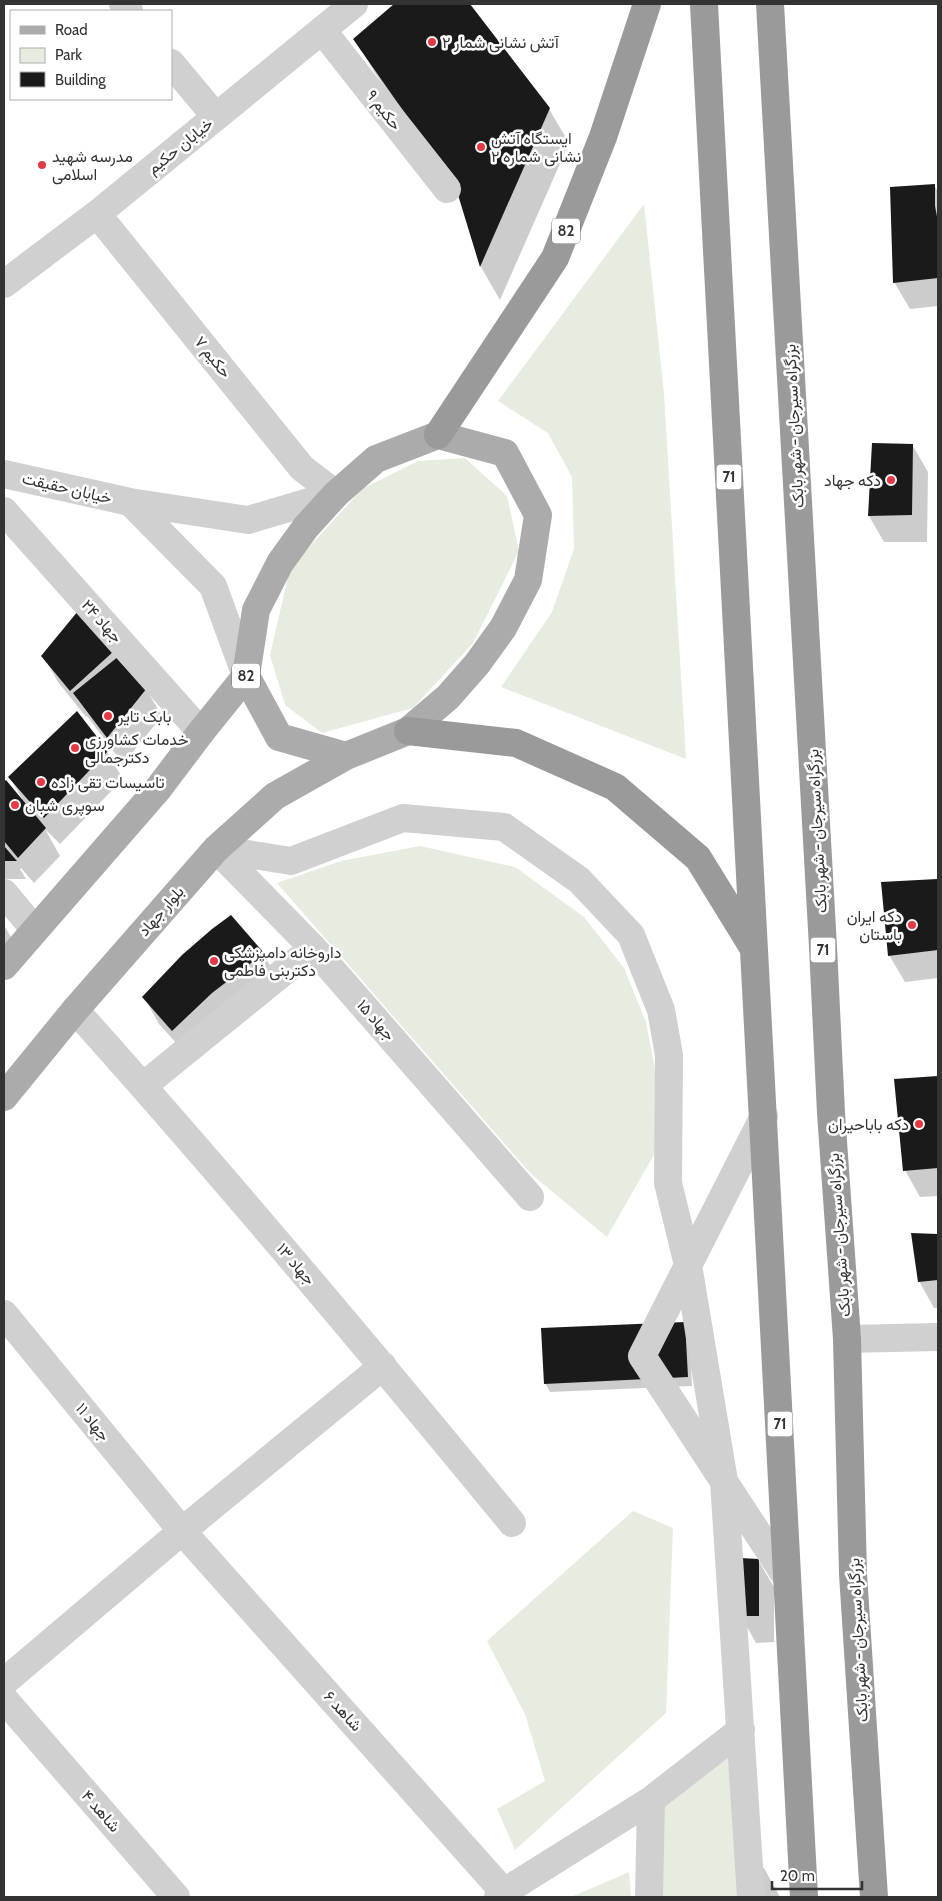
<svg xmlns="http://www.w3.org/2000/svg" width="942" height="1901" viewBox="0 0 942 1901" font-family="Cabin,Vazirmatn,sans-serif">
<rect width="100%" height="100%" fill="#fff"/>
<path fill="#e6ecdf" d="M644,204l20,190 22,365 -185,-72 51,-75 22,-63 -2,-72 -24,-44 -50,-32z
M465,458l42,38 12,55 -46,92 -60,65 -91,25 -37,-28 -15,-50 20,-87 72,-79 56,-28z
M420,846l95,21 69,50 40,51 22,54 12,63 -3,68 -48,84 -76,-63 -254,-291 64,-22z
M633,1511l40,17 -7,185 -151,137 -18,-41 48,-28 -20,-67 -38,-73z
M739,1733l10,164h-97l3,-95z
M629,1872l2,25h-60z"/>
<path fill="#0003" d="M396,4h72l81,105 20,34 -69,157 -19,-33 -22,-72 -84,-122 -20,-34z
M934,185l4,7v114l-28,3 -16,-27z
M913,446l15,26 -1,70h-43l-15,-26z
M113,652l33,37 16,27 -39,48 -36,-48 -1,1 -28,-35 -15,-26z
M77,713l30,39 16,27 -63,65 -15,-15 15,27 -26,27 -13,-15 -1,1 6,10h-20l-2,-2v-94l2,-1 15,18 1,-1 -12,-22z
M936,881l2,4v93l-33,4 -16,-27z
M231,917l32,37 16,26 -91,76 -29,-32 -15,-27z
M4,925l8,14 -8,8z
M938,1077v119l-18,1 -15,-27 -9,-90z
M913,1235h25v73h-4l-15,-27z
M689,1332l3,54 -142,6 -5,-9z
M758,1560l16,27v55l-18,1 -15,-27z
M752,1868h12l16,29h-26z"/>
<path fill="#1a1a1a" d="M394,4h76l80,104 -70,159 -25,-82 -102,-146z
M935,184v22l3,16v56l-45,5 -3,-96z
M872,443l41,1 -1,71 -44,1z
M78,611l36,40 -44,40 -29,-35z
M119,656l28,32 -40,50 -34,-45z
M77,711l31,40 -64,67 -36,-41z
M6,780l40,48 -28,30 -14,-17v-59z
M4,846l13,15h-13z
M937,879l1,71 -50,6 -7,-74z
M231,915l33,38 -52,40 -40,38 -30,-34 40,-42 30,-26z
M938,1076v92l-35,3 -9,-92z
M911,1233l27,1v46l-20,2z
M685,1322l3,55 -144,7 -3,-56z
M740,1558l19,1v57h-19z"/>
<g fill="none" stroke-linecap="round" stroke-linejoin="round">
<path stroke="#d0d0d0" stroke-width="28" d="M123,4l6,7
M322,30l125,159
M171,63l45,54
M97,214l205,254 34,26
M4,284l93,-70 257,-210
M4,474l126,28 118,18 88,-26
M130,502l83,84 33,90
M4,511l197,221
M216,849l75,12 112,-43 101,9 75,53 52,55 30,75 8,45 -1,128 20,82 36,216 27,416
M216,849l97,99 217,249
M4,893l31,37
M75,1010c150,167 294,339 437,513
M143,1086l170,-138
M764,1116l-122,240 145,222
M4,1314l178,217 322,361
M847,1339l91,-2
M4,1682l178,-151 201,-165
M4,1699l172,198
M651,1800l90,-70
M498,1897l6,-5 147,-92 -2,97"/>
<path stroke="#ababab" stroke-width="28" d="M438,435l67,18 33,62 -10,65 -25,48 -26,36 -29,33 -40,34 -62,25 -67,-19 -33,-61 10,-66 24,-47 26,-36 30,-33 40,-35z
M4,966l154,-177 43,-57 45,-56
M4,1097l71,-87 141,-161 59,-53 71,-40"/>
<path stroke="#9a9a9a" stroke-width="28" d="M704,4l100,1893
M770,4l53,943 8,166 16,226 6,235 21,323
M438,435l117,-177 48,-121 44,-133
M408,731l108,12 99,44 83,71 56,91"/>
</g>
<g fill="#e63946" stroke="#fff" stroke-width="2">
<circle cx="432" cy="42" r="5"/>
<circle cx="481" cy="147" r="5"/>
<circle cx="42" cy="165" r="5"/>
<circle cx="891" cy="480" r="5"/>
<circle cx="108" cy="716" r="5"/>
<circle cx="75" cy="748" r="5"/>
<circle cx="41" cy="782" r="5"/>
<circle cx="15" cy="805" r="5"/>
<circle cx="912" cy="925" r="5"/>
<circle cx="214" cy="961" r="5"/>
<circle cx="919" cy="1124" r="5"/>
</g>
<g text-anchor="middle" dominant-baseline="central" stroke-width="5" stroke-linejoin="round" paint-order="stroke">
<g fill="#fff" stroke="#707070" stroke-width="1">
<rect x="552" y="218.5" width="28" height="25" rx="4"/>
<rect x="716.5" y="464.5" width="25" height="25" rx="4"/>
<rect x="232" y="663.5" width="28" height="25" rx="4"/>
<rect x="810.5" y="937.5" width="25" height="25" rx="4"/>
<rect x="767.5" y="1411.5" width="25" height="25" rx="4"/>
</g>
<g font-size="15" font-weight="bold" fill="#333">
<text x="566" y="231">82</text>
<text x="729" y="477">71</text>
<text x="246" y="676">82</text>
<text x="823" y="950">71</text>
<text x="780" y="1424">71</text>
</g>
<g font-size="16" fill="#333" stroke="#fff" text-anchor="start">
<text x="442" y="42">آتش نشانی شمار ۲</text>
<text x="491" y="138">ایستگاه آتش<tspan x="491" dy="18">نشانی شماره ۲</tspan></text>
<text x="52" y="156">مدرسه شهید<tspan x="52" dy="18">اسلامی</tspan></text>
<text x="881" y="480" text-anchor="end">دکه جهاد</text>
<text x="118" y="716">بابک تایر</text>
<text x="85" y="739">خدمات کشاورزی<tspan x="85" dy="18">دکترجمالی</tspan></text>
<text x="51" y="782">تاسیسات تقی زاده</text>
<text x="25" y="805">سوپری شبان</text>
<text x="902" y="916" text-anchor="end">دکه ایران<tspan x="902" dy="18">باستان</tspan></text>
<text x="224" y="952">داروخانه دامپزشکی<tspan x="224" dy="18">دکتربنی فاطمی</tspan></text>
<text x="909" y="1124" text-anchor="end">دکه باباحیران</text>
</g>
<g font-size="16" fill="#333" stroke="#fff">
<text transform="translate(384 110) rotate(52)">حکیم ۹</text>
<text transform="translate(180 146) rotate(-39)">خیابان حکیم</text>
<text transform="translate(213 357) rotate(51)">حکیم ۷</text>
<text transform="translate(794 426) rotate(-93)">بزرگراه سیرجان - شهر بابک</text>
<text transform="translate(67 488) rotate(13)">خیابان حقیقت</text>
<text transform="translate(102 621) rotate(48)">جهاد ۲۴</text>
<text transform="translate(817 831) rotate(-93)">بزرگراه سیرجان - شهر بابک</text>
<text transform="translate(161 911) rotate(-49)">بلوار جهاد</text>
<text transform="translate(376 1020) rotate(49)">جهاد ۱۵</text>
<text transform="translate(839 1235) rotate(-94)">بزرگراه سیرجان - شهر بابک</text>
<text transform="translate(296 1264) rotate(49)">جهاد ۱۳</text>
<text transform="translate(93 1422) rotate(51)">جهاد ۱۱</text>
<text transform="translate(858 1640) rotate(-93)">بزرگراه سیرجان - شهر بابک</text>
<text transform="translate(343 1711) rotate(48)">شاهد ۶</text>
<text transform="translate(101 1811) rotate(49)">شاهد ۴</text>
</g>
</g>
<rect width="942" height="1901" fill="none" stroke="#333333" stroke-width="10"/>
<rect x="10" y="10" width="162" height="90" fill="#ffffff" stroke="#adadad"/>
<rect x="20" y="26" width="25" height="8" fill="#ababab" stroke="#adadad"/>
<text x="55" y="35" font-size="15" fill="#333333">Road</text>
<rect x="20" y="48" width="25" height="15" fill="#e6ecdf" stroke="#adadad"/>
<text x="55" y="60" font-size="15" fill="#333333">Park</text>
<rect x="20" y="72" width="25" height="15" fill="#1a1a1a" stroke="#adadad"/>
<text x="55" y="85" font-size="15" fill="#333333">Building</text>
<path d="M772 1881v8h90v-8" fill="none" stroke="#333333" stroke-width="2.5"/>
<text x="780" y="1881" font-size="15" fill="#333333" stroke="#ffffff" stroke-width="4" paint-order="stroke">20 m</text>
</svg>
